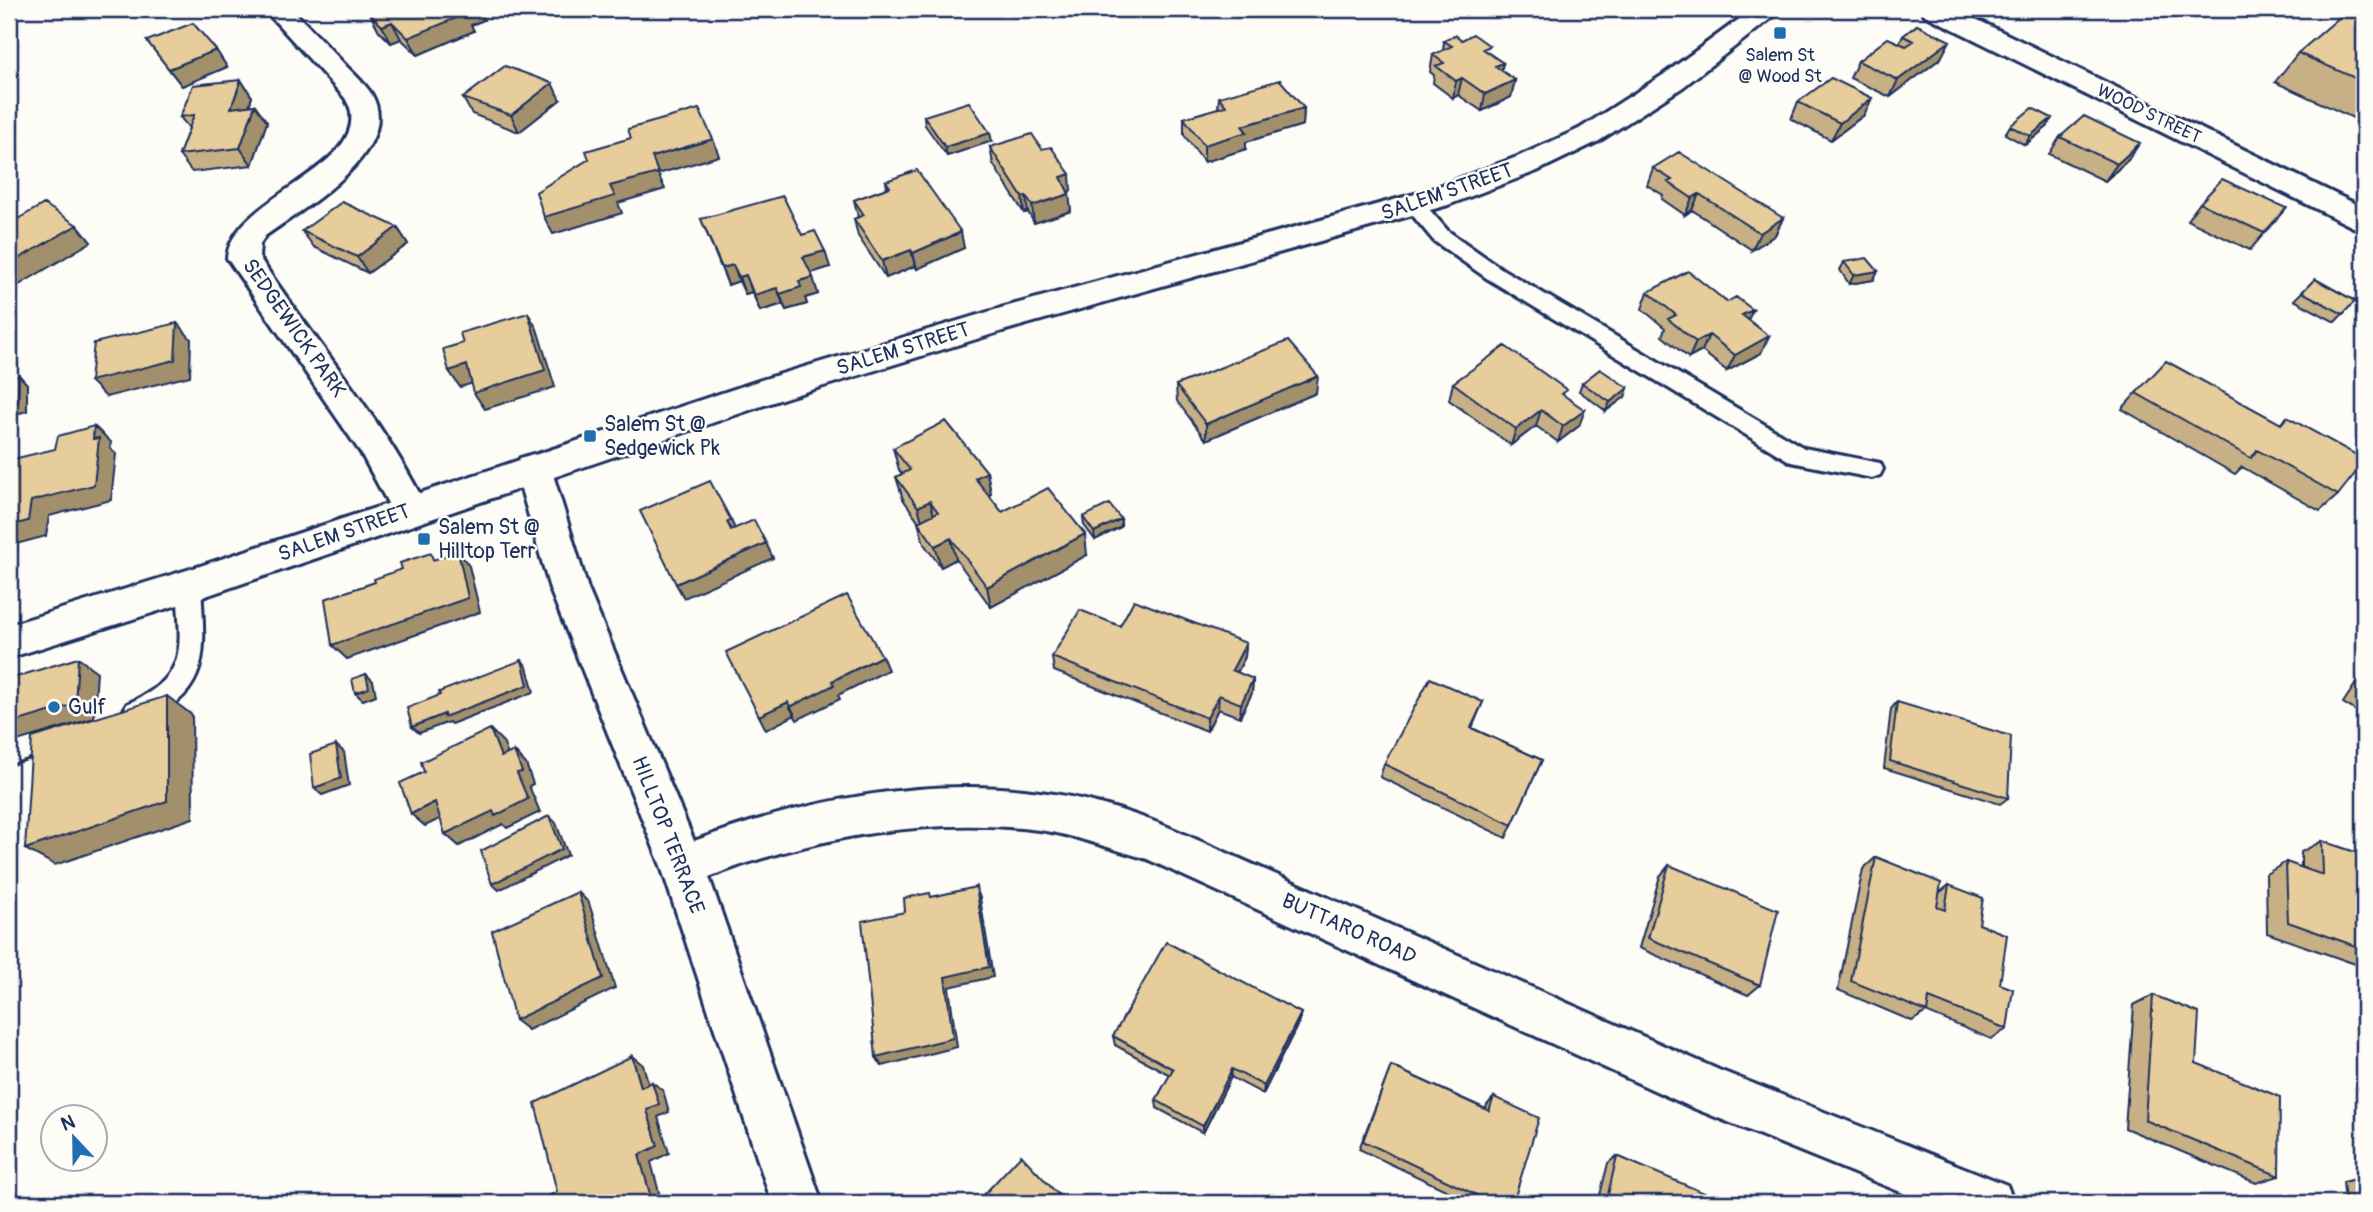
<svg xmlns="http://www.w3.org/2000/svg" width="2373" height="1212" viewBox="0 0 2373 1212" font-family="Pangolin,sans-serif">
<rect width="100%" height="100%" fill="#fdfcf7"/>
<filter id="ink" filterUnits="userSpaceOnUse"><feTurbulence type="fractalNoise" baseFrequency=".0143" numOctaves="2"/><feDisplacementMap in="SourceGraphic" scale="14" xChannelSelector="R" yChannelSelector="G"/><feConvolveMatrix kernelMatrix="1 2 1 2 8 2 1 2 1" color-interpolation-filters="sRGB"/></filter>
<g filter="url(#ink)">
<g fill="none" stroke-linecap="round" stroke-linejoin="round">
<g stroke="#1b2f5e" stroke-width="6">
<path id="lane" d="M1414,199l7,1 27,31 54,38 302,179 76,15 3,6 -3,6 -8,3 -81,-16 -303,-183 -54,-38 -30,-36 3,-5z
M189,576l9,3 3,7c4,70 11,110 -65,137l-9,-3 -4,-8 4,-8c64,-28 53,-57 50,-118l3,-7z
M61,724l9,4 4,8 -4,8 -61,20v-24z"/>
</g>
<g stroke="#1b2f5e" stroke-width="6">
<path id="street" d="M264,9h28c18,19 37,39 55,58 9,9 19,18 25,28 31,56 -69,114 -107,141l-5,8 -1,13c56,86 123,160 169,253l-5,10 -13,4 -13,-4 -36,-67 -134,-195c5,-60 132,-87 124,-145 0,-5 -4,-11 -6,-15z
M533,454l13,4 5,10 37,121 106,252c108,-40 231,-65 346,-49 43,5 88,19 128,35l551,243 288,115 7,18h-86l-237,-96 -544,-248c-36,-10 -71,-24 -108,-29 -109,-14 -229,7 -330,47l113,326h-50l-111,-337 -111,-277 -35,-121 5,-10z"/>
</g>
<g stroke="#1b2f5e" stroke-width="6">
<path id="secondary" d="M1753,9h30l-100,78 -84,54 -62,30 -89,34 -442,125 -221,68 -585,200 -191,60v-33l191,-59 561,-186 240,-72 425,-117 91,-34 62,-28 84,-54z
M1921,9h34l409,199v22l-11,-3 -428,-212z"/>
</g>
<use href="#lane" fill="#fdfcf7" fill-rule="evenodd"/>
<use href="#street" fill="#fdfcf7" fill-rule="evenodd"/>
<use href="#secondary" fill="#fdfcf7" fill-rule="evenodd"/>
</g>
<path fill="#c7b086" stroke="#1b2f5e" stroke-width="2" d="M382,9h97l5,11 -13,5 3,6 -56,24 -17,-16 -10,4 -12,-12 -9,-17z
M2364,9v114l-89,-41 23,-29z
M1917,25l24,33 -51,39 -40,-19 8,-17 41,-18 4,-7z
M1462,40l26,13 15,10 -2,8 14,9 -4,17 -29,14 -24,-16 -5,3 -20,-15 1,-8 -4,-3 3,-17 10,-4 1,-10z
M147,41l69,9 11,17 -45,19z
M241,80l11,17 -3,9 6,-1 12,17 -15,43 -60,7 -13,-17 10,-27 -9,-11z
M1219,97l85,11 -1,17 -57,17v7l-42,13 -20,-27v-17l34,-10z
M463,98l97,2 -41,32 -47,-18z
M1798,102l66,13 -33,25 -40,-21z
M924,116l68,25 -45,15 -22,-31z
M2010,126l37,1 -22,18 -20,-11z
M2060,137l68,23 -23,21 -56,-27z
M990,147l81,44 -3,1 3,19 -37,12 -6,-11 -4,1 -31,-49z
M1653,168l130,50 -8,17 -23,15 -60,-40 -7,5 -23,-16 1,-4 -16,-10z
M886,181l78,67 -47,21 -2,-3 -29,12 -28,-42 -4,-17 4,-2 -4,-17 33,-12z
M2200,203l86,5 -36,42 -63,-30z
M701,219l101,16 28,32 -19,6 7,21 -13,4 2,6 -21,6 -3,-6 -23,7 -8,-19 -7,2 -6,-13 -11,4z
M397,227l11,17 -40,29 -54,-26 -12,-16z
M1844,262l29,18 -24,4 -9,-14z
M2315,279l40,22 -20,21 -41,-22z
M1648,292l100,28 13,33 -34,18 -25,-20 -13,7 -27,-22 3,-8 -23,-19z
M1453,383l112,13 14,30 -21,16 -22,-16 -25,19 -62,-45z
M1582,383l46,5 -3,9 -19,14 -27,-20z
M1176,385l140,8 -110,47 -29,-39z
M2136,393l144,31 7,-7 51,78 -18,16 -78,-44 -7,7 -113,-65z
M893,448l94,24 4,22 -2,1 13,17 85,43 -96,52 -35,-48 -15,8 -17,-23 -6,-22h1l-16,-23 -7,-22 6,-3 -3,-4z
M1083,517l38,2v8l-26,13 -11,-15z
M1120,626l126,17 -1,14 -8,16 16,6 -1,14 -12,24 -22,-8 -11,22 -153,-60 -2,-14z
M2364,671v45l-21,-13z
M1483,702l-11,26 70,32 -36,78 -126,-61 4,-13z
M1897,702l111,96 -8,6 -116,-36 7,-59z
M2322,841l42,14v112l-97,-34 -1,-59 20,-12 15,6v-16z
M1876,857l63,36 10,-8 30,39 21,60 7,45 -16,10 -65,-27 -14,9 -74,-31 25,-121z
M1669,865l91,120 -12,10 -109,-47 21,-72z
M2153,995l43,68 83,113 -23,7 -131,-55 9,-123z
M1301,1013l-2,9 -36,72 -32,-17 -28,56 -46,-25 -1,-8 14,-25 -55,-30 -2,-9z
M1391,1066l95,43 1,-4 7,-8 19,106h-40l-114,-54z
M1617,1156l103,47h-122l10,-40z
M2364,1177v26h-19l-2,-21z"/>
<path fill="#a2906d" stroke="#1b2f5e" stroke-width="2" d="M461,9h18l5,11 -13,5 3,6 -56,24 -10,-17z
M392,22l9,17 -10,4 -9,-17z
M1950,41l-9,17 -51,39 8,-17z
M216,50l11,17 -45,19 -13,-17z
M1503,63l-4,17 -4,-14z
M1462,78l-4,17 -5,3 3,-17z
M241,80l11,17 -10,28 -11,-17z
M1515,80l-4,17 -29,14 3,-17z
M552,83l8,17 -41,32 -8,-17z
M1872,98l-8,17 -33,25 9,-17z
M255,105l12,17 -15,43 -12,-17z
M1304,108l-1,17 -57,17v7l-42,13v-17l38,-19z
M2052,118l-5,9 -22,18 5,-9z
M990,133l2,8 -45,15 -2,-9z
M713,139l6,17 -61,18 7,15 -47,14 4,10 -69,21 -9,-17 108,-60z
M2140,143l-12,17 -23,21 12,-17z
M1070,174l1,17 -9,3 -1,-17z
M1069,194l2,17 -37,12 -2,-17z
M1699,194l-7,16 -7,5 7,-17z
M1026,196l2,16 -4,1 -2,-16z
M1783,218l-8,17 -23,15 8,-17z
M77,225l14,17 -77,46 -5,-6v-18z
M397,227l11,17 -40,29 -11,-16z
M961,232l3,16 -47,21 -4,-16z
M911,250l4,16 -29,12 -4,-17z
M825,251l5,16 -22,7 -5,-17z
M733,265l6,16 -11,4 -6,-17z
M1878,271l-5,9 -24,4 5,-9z
M746,275l6,17 -7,2 -6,-17z
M813,277l5,17 -13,4 2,6 -21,6 -6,-16 19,-13z
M777,288l6,16 -23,7 -6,-16z
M1753,310l-8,16 -3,-11z
M528,313l9,16 18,58 -70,22 -11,-16z
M177,323l14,16 -1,37 -84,21 -16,-16z
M1709,335l-7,16 -13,7 7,-16z
M1769,336l-8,17 -34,18 8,-16z
M467,365l10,17 -17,5 -11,-16z
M19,375l8,9v27l-18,5v-11z
M1318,376l-2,17 -110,47v-16z
M1628,388l-3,9 -19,14 4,-9z
M1541,410l-5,16 -25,19 5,-16z
M1585,410l-6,16 -21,16 5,-16z
M94,426l17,16 -1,6 6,6 -5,46 -62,16 -3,20 -37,10v-20l22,-25 62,-62z
M987,472l4,22 -11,6 -5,-22z
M930,501l6,22 -12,5 -6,-21z
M1121,519v8l-26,13 -1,-8z
M731,520l7,16 -4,2 -7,-16z
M1085,534l2,21 -96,52 -4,-20z
M951,538l5,21 -15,8 -6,-21z
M766,543l7,15 -89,40 -8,-14z
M458,551l11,15 11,46 -133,47 -15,-14z
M1246,643l-1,14 -14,27 1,-14z
M882,656l6,14 -50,25 2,4 -43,21 -7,-13 42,-26z
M78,658l19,14 -3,46 -80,24 -5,-3v-15z
M522,660l5,7 7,25 -83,32 -2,-2 -30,11 -7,-6 32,-13z
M366,674l7,7 3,14 -13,5 -8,-7z
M1253,679l-1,14 -12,24 1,-13z
M1219,695l-1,14 -11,22v-13z
M167,696l25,19 1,103 -138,47 -30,-16z
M788,702l7,13 -29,15 -7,-14z
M490,729l13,13 11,28 -13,-13z
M336,745l8,7 5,33 -27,10 -8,-7z
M514,751l12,13 7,20 -4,2 11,26 -33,16 -4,-4 -44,22 -14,-12 72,-61z
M435,802l13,13 -23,11 -14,-12z
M549,816l7,7 12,32 -69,35 -7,-6z
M976,887l4,11 13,79 -44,10 8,60 -75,19 -6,-9 69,-80z
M578,892l11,11 26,85 -87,42 -13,-10z
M1301,1013l-2,9 -36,72 1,-8z
M632,1056l11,9 9,30 -11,-8z
M1232,1069l-1,8 -28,56v-7z
M652,1082l11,8 6,22 -11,5 11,36 -18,9 10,38 -5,3h-24z"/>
<path fill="#e7cd9c" stroke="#1b2f5e" stroke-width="2" d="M383,9h78l5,5 -58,24 -16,-16 -10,4 -12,-12z
M2349,9h15v73l-66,-29z
M193,23l23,27 -47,19 -22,-28z
M1917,25l33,16 -52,39 -40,-19 30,-23 18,8 8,-5 -11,-5z
M1473,34l17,12 -7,3 20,14 -8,3 20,14 -30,14 -23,-16 -6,3 -20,-15 8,-3 -11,-8 19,-9 -8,-5 11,-6 7,5z
M505,66l47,17 -41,32 -48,-17z
M1831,78l41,20 -32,25 -42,-21z
M241,80l-10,28 24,-3 -15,43 -61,7 15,-40 -14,2 13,-32z
M1280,80l24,28 -62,18 5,6 -43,13 -20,-27 42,-12 -7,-9z
M969,102l21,31 -45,14 -21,-31z
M2032,108l20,10 -22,18 -20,-10z
M699,109l14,30 -61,18 6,16 -48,13 5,10 -71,21 -8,-25 53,-33 -3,-8 45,-13 -3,-9z
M2084,116l56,27 -23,21 -57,-27z
M1032,134l10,15 9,-2 19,27 -9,3 8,17 -37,12 -6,-10 -4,1 -32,-50z
M1679,152l104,66 -23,15 -61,-39 -7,4 -24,-16 4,-2 -19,-12z
M917,170l44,62 -48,21 -2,-3 -29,11 -28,-42 10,-4 -10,-15 36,-13 -4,-6z
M2222,179l64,29 -22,25 -64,-30z
M783,196l19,39 13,-4 10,20 -22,6 10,20 -14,4 2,6 -21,7 -3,-6 -23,7 -8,-20 -7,2 -6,-12 -11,3 -21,-49z
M342,202l55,25 -40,30 -55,-26z
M44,204l33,21 -68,39v-40z
M1867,258l11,13 -24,4 -10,-13z
M1688,271l39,31 9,-5 17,13 -11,5 27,21 -34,19 -26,-20 -13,7 -28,-23 8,-4 -28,-23z
M2315,279l40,22 -12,13 -41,-22z
M528,313l17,57 -71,23 -7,-28 -18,6 -6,-22 20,-6 -3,-10z
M177,323l-2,37 -85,21 4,-38z
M1288,341l30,35 -112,48 -30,-39z
M1505,346l62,44 -5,4 23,16 -22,16 -22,-16 -25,19 -63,-46z
M2166,361l115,63 6,-7 77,42v3l-26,33 -81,-45 -6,8 -115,-65z
M1600,369l28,19 -18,14 -28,-19z
M19,375l-1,27 -9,3v-27z
M946,421l41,51 -12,6 27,34 46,-24 37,46 -98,53 -36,-49 -16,8 -17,-24 20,-10 -8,-11 -12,6 -22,-30 14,-7 -17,-22z
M94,426l-1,13 6,-1 -5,47 -63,16 -3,20 -19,5v-66l46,-11 3,-13z
M710,481l21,39 -4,2 4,8 23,-10 12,23 -90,41 -36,-73z
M1109,504l12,15 -27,13 -11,-15z
M458,551l10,47 -136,47 -7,-46 50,-17 -1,-3 28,-10 -2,-6 31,-10 2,7z
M847,595l35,61 -50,25 2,4 -44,22 -2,-5 -29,14 -33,-64z
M1134,600l112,43 -14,27 21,9 -12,25 -22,-9 -12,23 -155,-61 28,-47 40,16z
M78,658l-3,46 -66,20v-45z
M522,660l6,25 -84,32v-3l-32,13 -5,-19 33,-13 -1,-3z
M366,674l3,14 -14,5 -3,-14z
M1430,678l53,24 -12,26 71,32 -30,65 -128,-61z
M167,696v105l-142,48 7,-111z
M1897,702l114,34 -3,62 -118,-37z
M490,729l11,28 13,-6 8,21 -5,1 11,26 -33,17 -2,-5 -48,23 -10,-32 -24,12 -11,-31 24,-11 -3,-10z
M336,745l5,33 -27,10 -4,-34z
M549,816l13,33 -70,35 -11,-33z
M2322,841l42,14v94l-76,-27 -2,-60 37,13z
M1876,857l65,26 -4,24 8,3 4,-25 34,13 -4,26 28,11 -7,49 13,5 -6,40 -78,-31 -2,14 -76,-31z
M1669,865l109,45 -18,75 -112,-47z
M976,887l13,80 -44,10 8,61 -77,19 -14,-136 43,-9 -1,-14 26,-5 1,4z
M578,892l25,86 -88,42 -23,-89z
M1166,942l135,71 -37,73 -32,-17 -29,57 -47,-26 17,-31 -60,-33z
M2153,995l46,18 -3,50 84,34 -1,79 -134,-56z
M632,1056l9,31 11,-5 7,22 -12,6 11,36 -19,9 11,39 -18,9h-98l23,-11 -22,-89z
M1391,1066l98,45 5,-14 45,21 -26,85h-20l-130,-62z
M1021,1155l45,48h-90z
M1617,1156l104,44 -1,3h-114z"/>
</g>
<g fill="#1f6fb2" stroke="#fdfcf7" stroke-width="2.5">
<rect x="1773" y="26" width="14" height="14" rx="3.5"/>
<rect x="583" y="429" width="14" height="14" rx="3.5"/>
<rect x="417" y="532" width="14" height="14" rx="3.5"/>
<circle cx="54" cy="707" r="7"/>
</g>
<g text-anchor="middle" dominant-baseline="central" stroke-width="5" stroke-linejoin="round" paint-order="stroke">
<g font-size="18" fill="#1b2f5e" stroke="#fdfcf7">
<text x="1780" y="55">Salem St<tspan x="1780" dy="21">@ Wood St</tspan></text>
</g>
<g font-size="18" fill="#1b2f5e" stroke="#fdfcf7">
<text transform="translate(2149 114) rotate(26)">WOOD STREET</text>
</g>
<g font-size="21" fill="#1b2f5e" stroke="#fdfcf7">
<text transform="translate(1447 192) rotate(-19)">SALEM STREET</text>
<text transform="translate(294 328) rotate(55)">SEDGEWICK PARK</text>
<text transform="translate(903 349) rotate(-17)">SALEM STREET</text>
<text transform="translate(344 533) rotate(-19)">SALEM STREET</text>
<text transform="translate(668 835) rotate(69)">HILLTOP TERRACE</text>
<text transform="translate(1349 929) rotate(24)">BUTTARO ROAD</text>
</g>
<g font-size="21" fill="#1b2f5e" stroke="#fdfcf7" text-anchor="start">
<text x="604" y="424">Salem St @<tspan x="604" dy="24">Sedgewick Pk</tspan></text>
<text x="438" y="527">Salem St @<tspan x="438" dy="24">Hilltop Terr</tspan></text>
<text x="68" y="707">Gulf</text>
</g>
</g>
<rect width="2373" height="1212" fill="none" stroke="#fdfcf7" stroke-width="35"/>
<rect x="18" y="18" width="2338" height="1177" fill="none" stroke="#1b2f5e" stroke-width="2.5" filter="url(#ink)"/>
<g transform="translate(74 1138) rotate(338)"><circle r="33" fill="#fdfcf7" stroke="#a3aaba" stroke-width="2"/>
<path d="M0-5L12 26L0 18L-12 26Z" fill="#1f6fb2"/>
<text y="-10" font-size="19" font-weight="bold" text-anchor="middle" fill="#1b2f5e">N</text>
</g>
</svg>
